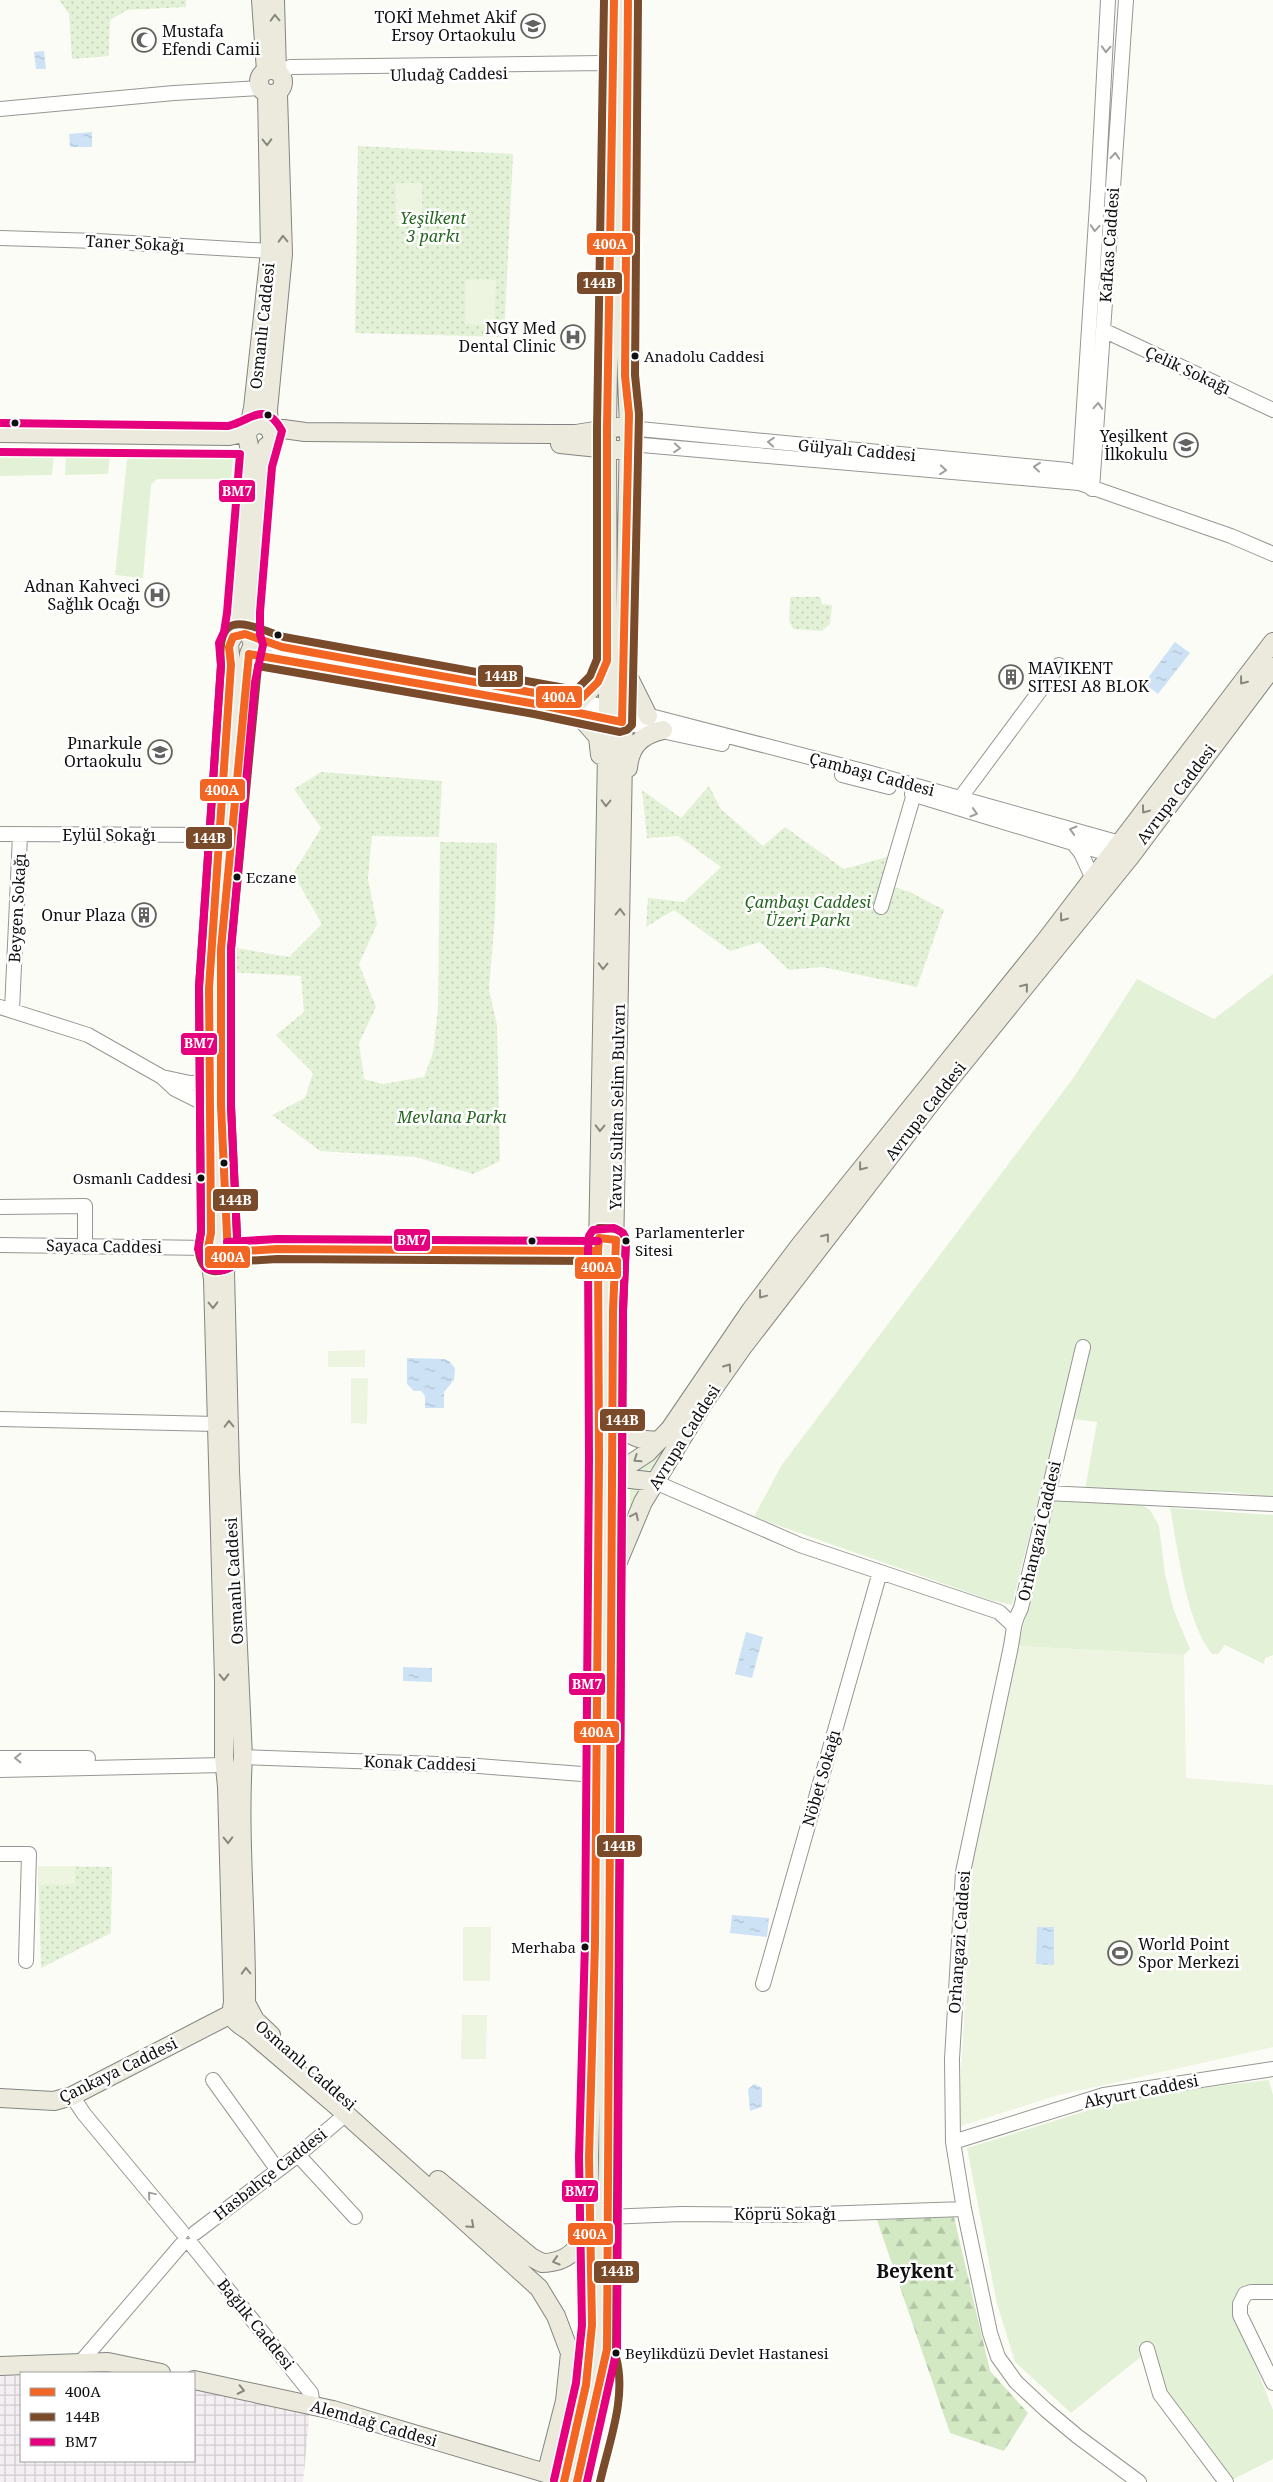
<svg xmlns="http://www.w3.org/2000/svg" width="1273" height="2482" viewBox="0 0 1273 2482" font-family="'Noto Serif',serif">
<defs>
<pattern id="industrial-grid" width="8" height="8" patternUnits="userSpaceOnUse" patternTransform="scale(1.25)"><rect width="8" height="8" fill="#f4eff2"/><path d="M0 4h8M4 0v8" fill="none" stroke="#d0ccce"/></pattern>
<pattern id="forest-firs" width="22" height="20" patternUnits="userSpaceOnUse" patternTransform="scale(1.25)"><rect width="22" height="20" fill="#d2e9c4"/><path d="M5 1l3.5 6h-7zM16 11l3.5 6h-7z" fill="#b3c7a7"/></pattern>
<pattern id="park-dots" width="8" height="8" patternUnits="userSpaceOnUse" patternTransform="scale(1.25)"><rect width="8" height="8" fill="#e3f2d7"/><path d="M2 2h.1M6 6h.1" fill="none" stroke="#c2ceb8" stroke-width="1.8" stroke-linecap="round"/></pattern>
<pattern id="water-ripples" width="26" height="14" patternUnits="userSpaceOnUse" patternTransform="scale(1.25)"><rect width="26" height="14" fill="#cde2f5"/><path d="M2 4q2-2 4 0t4 0M15 11q2-2 4 0t4 0" fill="none" stroke="#afc1d1"/></pattern>
</defs>
<rect width="100%" height="100%" fill="#fcfcf6"/>
<path fill="url(#industrial-grid)" d="M0,2376h21v85h173v-73l116,23 -7,71h-303z"/>
<path fill="#e3f2d7" d="M54,454l-2,21 -52,1v-21z
M66,455l44,1 -2,18 -43,1z
M134,455l99,4 -2,20h-74l-6,6 -8,93 -28,-3 12,-115z
M1273,974v523l-44,-5 -144,-2 12,-68 -38,-5 -47,188 -22,-5 -236,-83 27,-51 293,-389 63,-98 77,40z
M696,1399c-11,18 -32,65 -50,73 -5,2 -10,0 -14,-2z
M630,1489h15l-15,25z
M1055,1499l81,2 14,9 9,16 6,48 9,37 16,38 -6,6 -167,-9 10,-33 21,-106z
M1170,1508l103,7v140l-8,3 -1,6 -39,-19 -7,9h-6c-26,-32 -34,-104 -42,-146z
M1269,2080l4,15v191l-22,1 -16,27 1,8 9,17 28,71v49l-41,21 -67,-89 -22,-36 -72,58 -56,-51 -18,-58 -30,-156 135,-42 74,-15z"/>
<path fill="url(#forest-firs)" d="M954,2217l36,154 38,42 -24,38 -54,-18 -73,-213z"/>
<path fill="url(#park-dots)" d="M59,0h127v7l-59,3 -17,10 -1,36 -37,3 -3,-45z
M358,146l155,8 -9,183 -149,-4z
M790,597h30l2,7 10,1 -2,19 -8,7 -29,-2 -4,-9z
M321,772l121,9 -3,56 -67,-1 -4,43 9,45 -18,40 17,43 -17,36 5,36 19,5 41,-7 9,-24 5,-44 2,-167 57,1 -2,74 -6,73 8,35 3,136 -27,13 -57,-17 -96,-6 -48,-36 33,-17 8,-25 -37,-38 28,-23 -3,-36 -75,-4v-26l63,11 33,-33 -29,-50 28,-46 -27,-39z
M709,786l12,23 42,37 22,-19 59,42 43,-12 -6,26 29,9 34,18 -27,77 -95,-20 -33,3 -29,-28 -30,9 -56,-41 -28,17 2,-29 36,4 37,-35 -43,-31 -31,2 -5,-48 39,28z
M38,1866l74,1 -1,66 -70,35z"/>
<path fill="#edf5e0" d="M396,183h26v43h-26z
M466,279l30,1 -2,45 -29,-1z
M365,1350v17h-37v-16z
M351,1378h17l-1,46 -16,-1z
M1017,1646l167,9 2,123 87,7v262l-218,49 -97,31 15,-268z
M38,1866h37v18l-37,1z
M463,1927h28l-1,54h-27z
M462,2015h25l-1,44h-25z"/>
<path fill="url(#water-ripples)" d="M44,51l2,18h-10l-2,-17z
M92,132v15h-22l-1,-13z
M1175,642l15,11 -32,41 -14,-11z
M407,1358l37,1 5,2 6,7 -1,12 -10,12v16h-19v-12l-4,-5h-7l-7,-7z
M746,1632l17,5 -11,41 -17,-4z
M403,1667l29,1v14l-29,-1z
M732,1915l37,3 -2,19 -37,-4z
M1037,1927h17v38l-18,-1z
M754,2084l8,4v19l-12,4 -2,-22z"/>
<g fill="none" stroke-linecap="round" stroke-linejoin="round">
<g stroke="#969694" stroke-width="16">
<path id="minor" d="M280,74l10,-7 312,-4 13,3
M0,109l174,-16 86,-5
M0,238l97,3 173,10
M1103,330l170,80
M629,428l439,42 6,4 5,9
M629,448l13,-3 437,38 152,53 42,18
M1079,483l19,-294 10,-189
M1092,489l34,-489
M250,636l32,11 353,65 232,60 253,71
M249,654l287,50 186,40
M842,775l47,12
M912,794l200,61
M961,797l98,-132
M0,834l218,1
M1073,843l8,10 12,26
M881,907l33,-113
M0,1007l88,28 74,42 13,12 34,17h9
M12,1010l8,-175
M162,1077l28,6 30,-1
M0,1207l85,-1v41
M0,1245l208,3
M228,1252l49,-3 321,2
M1083,1347l-62,261c-9,17 -7,25 -11,43l-47,221 -11,187 1,83 11,67 26,124 8,24 18,25 30,28 31,26 62,46
M0,1419l216,5
M655,1482l145,63 199,67 13,12
M1047,1493l226,11
M243,1757l223,8 129,10
M0,1758h88
M0,1770l224,-5
M0,1854h29l-3,107
M763,1984l117,-412
M213,2080l64,89
M72,2096l12,18 98,118
M953,2142l151,-47 169,-26
M298,2155l57,62
M606,2217l76,-3 109,1 173,-6
M195,2233l103,-78 47,-40
M192,2245l119,148 2,13
M1273,2292h-22l-6,2 -5,10v11l33,68
M1147,2349l13,45 66,88
M80,2363l102,-119"/>
</g>
<g stroke="#848481" stroke-width="20">
<path id="major" d="M261,0l5,71
M275,0l2,71
M259 82a12 12 0 1 1 24 0a12 12 0 1 1-24 0Z
M267,93l3,158 -17,157 -6,28 4,20 -14,158 -3,21 -5,9 2,21 -22,323 2,245 -3,15 5,31 11,402v76l3,30 6,215c-4,17 3,21 16,29l90,77 200,180 17,28 14,37 -5,48 -16,62 3,12
M249,429l9,-6 11,4 36,5 247,2h24l43,-7
M0,433l229,3 19,-4
M272,435l-3,-8 -1,-17 15,-156 -5,-159
M560,444l58,6
M626,672l22,44
M579,701l19,-19 8,-19
M576,712l22,25 2,18
M628,768c2,-22 13,-33 35,-38
M231,831l14,-150 4,-27 4,-10 -3,-8v-24l12,-147 5,-19
M221,964v142l4,123 3,23 -3,20 5,199 13,286c-5,82 4,164 3,246l9,17 16,15
M613,1422c15,12 28,21 47,18
M607,1476l48,6
M612,1476l35,-23 23,-24 81,-119 50,-66 245,-304 227,-298
M617,1564l26,-62 61,-100 38,-54 196,-254 192,-237 143,-190
M0,2098l54,3 18,-5 159,-82
M438,2180l93,77 11,6c25,0 40,-15 45,-38
M0,2366l108,-4 53,11
M194,2380l139,30 219,65
M564,2482l22,-97 6,-60 -3,-168 6,-214 4,-485 -1,-207 10,-554 -1,-269 7,-428
M577,2482l30,-133 6,-1038 16,-883 -4,-100 4,-241 -1,-87"/>
</g>
<use href="#minor" stroke="#fffffe" stroke-width="14"/>
<use href="#major" stroke="#eceadc" stroke-width="18"/>
<g stroke="#fff" stroke-width="11">
<path id="bus-1" d="M614,0l-7,428v233l-9,21 -19,19 -297,-54 -37,-13 -12,3 -4,10 2,18 -22,323 2,245 -3,15 4,12h11l5,-3 -7,-151v-157l28,-295 287,50 86,18 7,-308 -4,-38 3,-376
M228,1252l49,-3 321,2
M564,2482l22,-97 6,-60 -3,-168 6,-214 4,-485 -1,-207 1,-13 17,2 -3,71 -6,1038 -30,133"/>
</g>
<g stroke="#fff" stroke-width="11">
<path id="bus-2" d="M604,0l-7,428v231l-7,17 -14,14 -292,-53c-37,-12 -68,-31 -63,28l-22,322 2,245c-2,11 -5,25 4,35 8,9 30,2 33,-9l-7,-152v-157l27,-283 276,48 86,18 7,-2 5,-5 7,-311 -4,-39 3,-375
M599,1228c12,0 24,-1 27,12l-3,71 -7,1046c11,40 -7,85 -16,125
M229,1262l48,-3 321,2"/>
</g>
<g stroke="#fff" stroke-width="11">
<path id="bus-3" d="M0,452l240,2 -13,159 -3,19 -5,11 2,22 -22,322 2,245 -3,17 8,19c11,5 28,3 32,-10l-7,-152v-157l24,-267 8,-37 -3,-11v-22l12,-145 10,-36c-17,-32 -31,-10 -54,-5l-228,-3
M227,1242l50,-3 321,2
M554,2480l22,-97 6,-58 -3,-168 6,-214 4,-485 -1,-208 1,-14 4,-6 21,-2 9,5 3,7 -3,71 -6,1038 -30,133"/>
</g>
<use href="#bus-1" stroke="#f26522" stroke-width="8"/>
<use href="#bus-2" stroke="#7a4b2a" stroke-width="8"/>
<use href="#bus-3" stroke="#e5007d" stroke-width="8"/>
</g>
<defs><path id="oneway-chevron" d="M-2-3.5L2.5 0L-2 3.5" fill="none" stroke-width="1.6" stroke-linecap="round" stroke-linejoin="round" transform="scale(1.25)"/></defs>
<g stroke="#898880">
<use href="#oneway-chevron" transform="translate(275 18) rotate(-92)"/>
<use href="#oneway-chevron" transform="translate(267 142) rotate(89)"/>
<use href="#oneway-chevron" transform="translate(283 239) rotate(-92)"/>
<use href="#oneway-chevron" transform="translate(1243 681) rotate(128)"/>
<use href="#oneway-chevron" transform="translate(606 803) rotate(91)"/>
<use href="#oneway-chevron" transform="translate(1145 810) rotate(127)"/>
<use href="#oneway-chevron" transform="translate(620 912) rotate(-89)"/>
<use href="#oneway-chevron" transform="translate(1063 918) rotate(127)"/>
<use href="#oneway-chevron" transform="translate(603 966) rotate(91)"/>
<use href="#oneway-chevron" transform="translate(1025 987) rotate(-51)"/>
<use href="#oneway-chevron" transform="translate(600 1128) rotate(91)"/>
<use href="#oneway-chevron" transform="translate(862 1167) rotate(129)"/>
<use href="#oneway-chevron" transform="translate(826 1237) rotate(-52)"/>
<use href="#oneway-chevron" transform="translate(762 1295) rotate(127)"/>
<use href="#oneway-chevron" transform="translate(213 1305) rotate(89)"/>
<use href="#oneway-chevron" transform="translate(728 1367) rotate(-55)"/>
<use href="#oneway-chevron" transform="translate(229 1424) rotate(-91)"/>
<use href="#oneway-chevron" transform="translate(637 1459) rotate(146)"/>
<use href="#oneway-chevron" transform="translate(635 1516) rotate(-64)"/>
<use href="#oneway-chevron" transform="translate(224 1677) rotate(89)"/>
<use href="#oneway-chevron" transform="translate(228 1840) rotate(89)"/>
<use href="#oneway-chevron" transform="translate(246 1971) rotate(-92)"/>
<use href="#oneway-chevron" transform="translate(471 2225) rotate(42)"/>
<use href="#oneway-chevron" transform="translate(556 2261) rotate(164)"/>
<use href="#oneway-chevron" transform="translate(241 2390) rotate(12)"/>
</g>
<g stroke="#9f9f9f">
<use href="#oneway-chevron" transform="translate(1106 49) rotate(93)"/>
<use href="#oneway-chevron" transform="translate(1115 156) rotate(-86)"/>
<use href="#oneway-chevron" transform="translate(1095 228) rotate(94)"/>
<use href="#oneway-chevron" transform="translate(1098 406) rotate(-86)"/>
<use href="#oneway-chevron" transform="translate(771 442) rotate(-175)"/>
<use href="#oneway-chevron" transform="translate(677 448) rotate(4)"/>
<use href="#oneway-chevron" transform="translate(1037 467) rotate(-174)"/>
<use href="#oneway-chevron" transform="translate(943 470) rotate(5)"/>
<use href="#oneway-chevron" transform="translate(974 813) rotate(17)"/>
<use href="#oneway-chevron" transform="translate(1073 830) rotate(-164)"/>
<use href="#oneway-chevron" transform="translate(18 1758) rotate(-180)"/>
<use href="#oneway-chevron" transform="translate(151 2195) rotate(-130)"/>
</g>
<defs>
<g id="school-ring" transform="scale(1.25)"><circle r="9.5" fill="#fff" stroke="#636360" stroke-width="1.5"/><path d="M0-5L7-2L0 1L-7-2ZM-4 1L0 2.5L4 1V4Q0 6-4 4Z" fill="#636360"/></g>
<g id="mosque-ring" transform="scale(1.25)"><circle r="9.5" fill="#fff" stroke="#636360" stroke-width="1.5"/><path d="M3.5-4.9A6 6 0 1 0 3.5 4.9A5 5 0 1 1 3.5-4.9Z" fill="#636360"/></g>
<g id="hospital-ring" transform="scale(1.25)"><circle r="9.5" fill="#fff" stroke="#636360" stroke-width="1.5"/><path d="M-5-5h3v3.5h4V-5h3V5h-3V1.5h-4V5h-3Z" fill="#636360"/></g>
<g id="building-ring" transform="scale(1.25)"><circle r="9.5" fill="#fff" stroke="#636360" stroke-width="1.5"/><path d="M-4-6H4V6H1V3H-1V6H-4ZM-2.5-4.3h1.7v1.8h-1.7ZM.8-4.3h1.7v1.8H.8ZM-2.5-1h1.7V.8h-1.7ZM.8-1h1.7V.8H.8Z" fill="#636360"/></g>
<g id="stadium-ring" transform="scale(1.25)"><circle r="9.5" fill="#fff" stroke="#636360" stroke-width="1.5"/><path d="M0-5a6.5 5 0 1 0 0 10a6.5 5 0 1 0 0-10ZM-3.5-1.8h7v3.6h-7Z" fill="#636360"/></g>
</defs>
<g fill-rule="evenodd">
<use href="#school-ring" x="533" y="26"/>
<use href="#mosque-ring" x="144" y="40"/>
<use href="#hospital-ring" x="573" y="337"/>
<use href="#school-ring" x="1186" y="445"/>
<use href="#hospital-ring" x="157" y="595"/>
<use href="#building-ring" x="1011" y="677"/>
<use href="#school-ring" x="160" y="752"/>
<use href="#building-ring" x="144" y="915"/>
<use href="#stadium-ring" x="1120" y="1953"/>
</g>
<g fill="#101010" stroke="#fff" stroke-width="2">
<circle cx="635" cy="356" r="4.5"/>
<circle cx="268" cy="415" r="4.5"/>
<circle cx="15" cy="423" r="4.5"/>
<circle cx="278" cy="635" r="4.5"/>
<circle cx="237" cy="877" r="4.5"/>
<circle cx="224" cy="1163" r="4.5"/>
<circle cx="201" cy="1178" r="4.5"/>
<circle cx="532" cy="1241" r="4.5"/>
<circle cx="626" cy="1241" r="4.5"/>
<circle cx="585" cy="1947" r="4.5"/>
<circle cx="616" cy="2353" r="4.5"/>
</g>
<g text-anchor="middle" dominant-baseline="central" stroke-width="5" stroke-linejoin="round" paint-order="stroke">
<g font-size="15" fill="#101010" stroke="#fff" text-anchor="start">
<text x="644" y="356">Anadolu Caddesi</text>
<text x="246" y="877">Eczane</text>
<text x="192" y="1178" text-anchor="end">Osmanlı Caddesi</text>
<text x="635" y="1232">Parlamenterler<tspan x="635" dy="18">Sitesi</tspan></text>
<text x="576" y="1947" text-anchor="end">Merhaba</text>
<text x="625" y="2353">Beylikdüzü Devlet Hastanesi</text>
</g>
<g font-size="16" fill="#101010" stroke="#fff" text-anchor="end">
<text x="516" y="17">TOKİ Mehmet Akif<tspan x="516" dy="18">Ersoy Ortaokulu</tspan></text>
<text x="162" y="31" text-anchor="start">Mustafa<tspan x="162" dy="18">Efendi Camii</tspan></text>
<text x="556" y="328">NGY Med<tspan x="556" dy="18">Dental Clinic</tspan></text>
<text x="1168" y="436">Yeşilkent<tspan x="1168" dy="18">İlkokulu</tspan></text>
<text x="140" y="586">Adnan Kahveci<tspan x="140" dy="18">Sağlık Ocağı</tspan></text>
<text x="1028" y="668" text-anchor="start">MAVIKENT<tspan x="1028" dy="18">SITESI A8 BLOK</tspan></text>
<text x="142" y="743">Pınarkule<tspan x="142" dy="18">Ortaokulu</tspan></text>
<text x="126" y="915">Onur Plaza</text>
<text x="1138" y="1944" text-anchor="start">World Point<tspan x="1138" dy="18">Spor Merkezi</tspan></text>
</g>
<g font-size="16" fill="#101010" stroke="#fff">
<text transform="translate(449 74) rotate(-1)">Uludağ Caddesi</text>
<text transform="translate(135 243) rotate(3)">Taner Sokağı</text>
<text transform="translate(1109 245) rotate(-86)">Kafkas Caddesi</text>
<text transform="translate(262 326) rotate(-84)">Osmanlı Caddesi</text>
<text transform="translate(1188 370) rotate(25)">Çelik Sokağı</text>
<text transform="translate(857 450) rotate(5)">Gülyalı Caddesi</text>
<text transform="translate(872 774) rotate(15)">Çambaşı Caddesi</text>
<text transform="translate(1176 794) rotate(-53)">Avrupa Caddesi</text>
<text x="109" y="835">Eylül Sokağı</text>
<text transform="translate(17 908) rotate(-87)">Beygen Sokağı</text>
<text transform="translate(617 1107) rotate(-89)">Yavuz Sultan Selim Bulvarı</text>
<text transform="translate(925 1111) rotate(-52)">Avrupa Caddesi</text>
<text transform="translate(104 1246) rotate(1)">Sayaca Caddesi</text>
<text transform="translate(684 1437) rotate(-58)">Avrupa Caddesi</text>
<text transform="translate(1039 1531) rotate(-77)">Orhangazi Caddesi</text>
<text transform="translate(234 1581) rotate(-93)">Osmanlı Caddesi</text>
<text transform="translate(420 1763) rotate(2)">Konak Caddesi</text>
<text transform="translate(821 1778) rotate(-74)">Nöbet Sokağı</text>
<text transform="translate(959 1942) rotate(-86)">Orhangazi Caddesi</text>
<text transform="translate(306 2065) rotate(41)">Osmanlı Caddesi</text>
<text transform="translate(118 2070) rotate(-26)">Çankaya Caddesi</text>
<text transform="translate(1141 2091) rotate(-11)">Akyurt Caddesi</text>
<text transform="translate(270 2174) rotate(-38)">Hasbahçe Caddesi</text>
<text x="785" y="2214">Köprü Sokağı</text>
<text transform="translate(256 2324) rotate(51)">Bağlık Caddesi</text>
<text transform="translate(374 2423) rotate(16)">Alemdağ Caddesi</text>
</g>
<g font-size="16" font-style="italic" fill="#266721" stroke="#fff">
<text x="433" y="218">Yeşilkent<tspan x="433" dy="18">3 parkı</tspan></text>
<text x="808" y="902">Çambaşı Caddesi<tspan x="808" dy="18">Üzeri Parkı</tspan></text>
<text x="452" y="1117">Mevlana Parkı</text>
</g>
<g font-size="19" font-weight="bold" fill="#101010" stroke="#fff">
<text x="915" y="2271">Beykent</text>
</g>
</g>
<g stroke="#fff" stroke-width="2">
<rect x="586" y="232" width="48" height="24" rx="5" fill="#f26522"/>
<rect x="576" y="271" width="47" height="24" rx="5" fill="#7a4b2a"/>
<rect x="218" y="479" width="38" height="24" rx="5" fill="#e5007d"/>
<rect x="477" y="664" width="47" height="24" rx="5" fill="#7a4b2a"/>
<rect x="535" y="685" width="48" height="24" rx="5" fill="#f26522"/>
<rect x="199" y="778" width="47" height="24" rx="5" fill="#f26522"/>
<rect x="185" y="826" width="48" height="24" rx="5" fill="#7a4b2a"/>
<rect x="180" y="1032" width="38" height="24" rx="5" fill="#e5007d"/>
<rect x="212" y="1188" width="47" height="24" rx="5" fill="#7a4b2a"/>
<rect x="393" y="1228" width="38" height="24" rx="5" fill="#e5007d"/>
<rect x="204" y="1245" width="47" height="24" rx="5" fill="#f26522"/>
<rect x="574" y="1256" width="48" height="24" rx="5" fill="#f26522"/>
<rect x="599" y="1408" width="47" height="24" rx="5" fill="#7a4b2a"/>
<rect x="568" y="1672" width="38" height="24" rx="5" fill="#e5007d"/>
<rect x="573" y="1720" width="47" height="24" rx="5" fill="#f26522"/>
<rect x="596" y="1834" width="47" height="24" rx="5" fill="#7a4b2a"/>
<rect x="561" y="2179" width="38" height="24" rx="5" fill="#e5007d"/>
<rect x="567" y="2222" width="47" height="24" rx="5" fill="#f26522"/>
<rect x="593" y="2260" width="47" height="24" rx="5" fill="#7a4b2a"/>
</g>
<g font-size="14" text-anchor="middle" font-weight="bold" fill="#fff">
<text x="610" y="249">400A</text>
<text x="599" y="288">144B</text>
<text x="237" y="496">BM7</text>
<text x="501" y="681">144B</text>
<text x="559" y="702">400A</text>
<text x="222" y="795">400A</text>
<text x="209" y="843">144B</text>
<text x="199" y="1048">BM7</text>
<text x="235" y="1205">144B</text>
<text x="412" y="1245">BM7</text>
<text x="228" y="1262">400A</text>
<text x="598" y="1272">400A</text>
<text x="622" y="1425">144B</text>
<text x="587" y="1689">BM7</text>
<text x="597" y="1737">400A</text>
<text x="619" y="1851">144B</text>
<text x="580" y="2196">BM7</text>
<text x="590" y="2239">400A</text>
<text x="617" y="2276">144B</text>
</g>
<rect x="20" y="2372" width="175" height="90" fill="#ffffff" stroke="#9f9f9f"/>
<rect x="30" y="2388" width="25" height="8" fill="#f26522" stroke="#9f9f9f"/>
<text x="65" y="2397" font-size="15" fill="#101010">400A</text>
<rect x="30" y="2413" width="25" height="8" fill="#7a4b2a" stroke="#9f9f9f"/>
<text x="65" y="2422" font-size="15" fill="#101010">144B</text>
<rect x="30" y="2438" width="25" height="8" fill="#e5007d" stroke="#9f9f9f"/>
<text x="65" y="2447" font-size="15" fill="#101010">BM7</text>
</svg>
